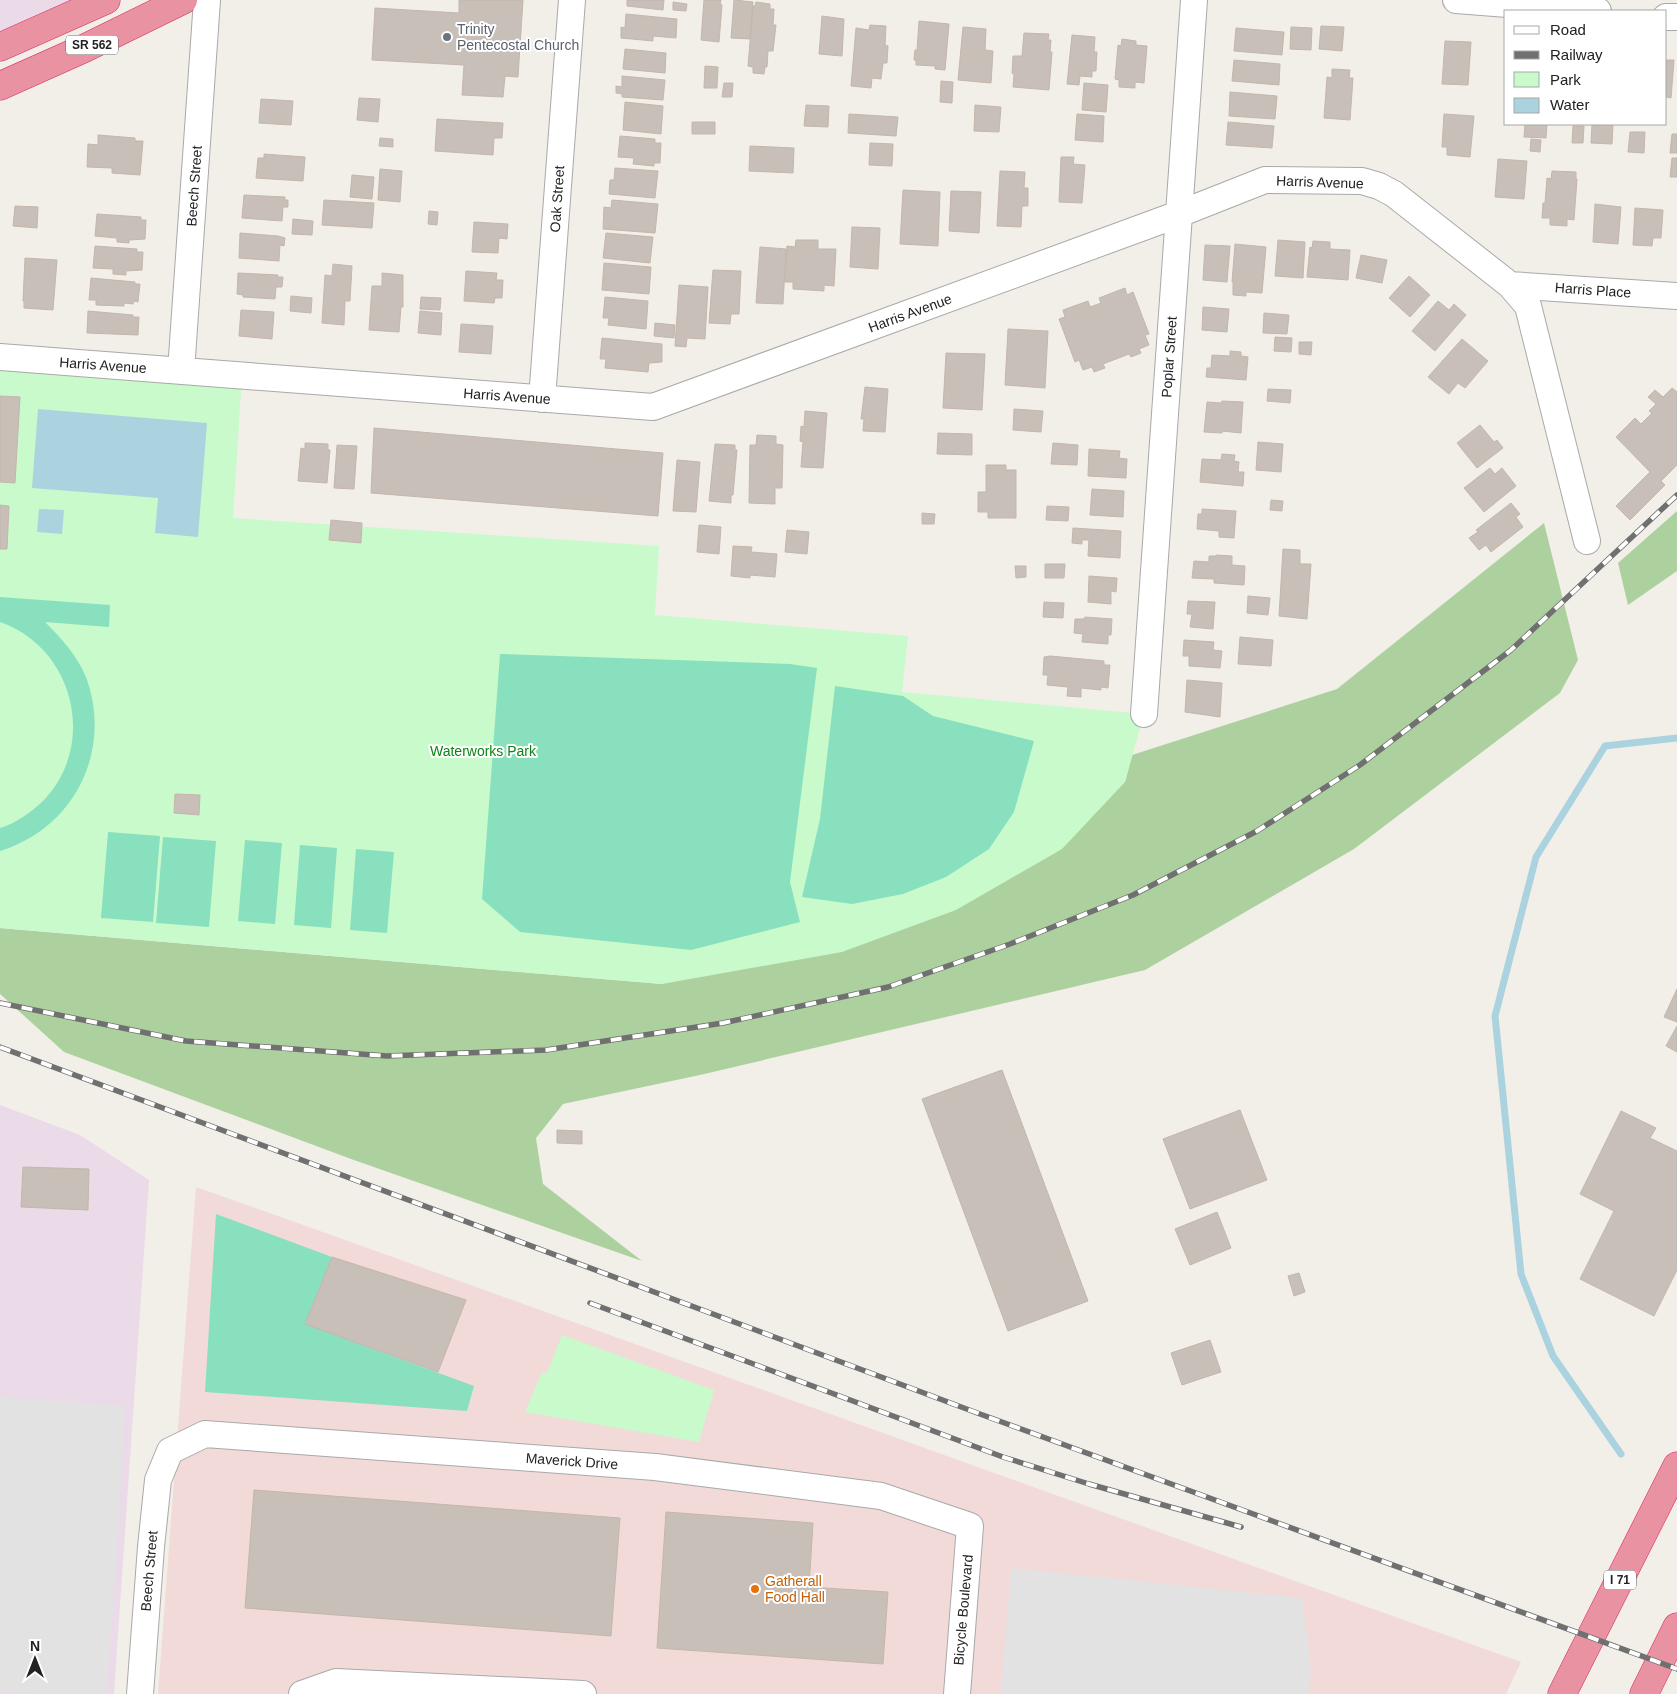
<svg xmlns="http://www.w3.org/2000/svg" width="1677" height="1694" viewBox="0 0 1677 1694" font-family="Helvetica,sans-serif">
<rect width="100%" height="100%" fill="#f2efe9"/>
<path fill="#f2dad9" d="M196,1187l113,40 1212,435 -15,32h-1348z"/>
<path fill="#ebdbe8" d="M0,0h106l-106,47z
M0,1105l80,30 69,45 -35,514h-114z"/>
<path fill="#add19e" d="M1677,511v60l-49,34 -10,-42z
M1544,523l34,137 -18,33 -206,156 -209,121 -445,105 -137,29 -27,34 7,46 99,77 -291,-102 -287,-107 -64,-58v-66l662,56 463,-202 7,-27 205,-66z"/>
<path fill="#c8facc" d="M0,357l242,19 -9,142 426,28 -4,69 253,21 -6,56 242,22 -19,68 -63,67 -106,61 -114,42 -180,32 -662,-56z
M562,1335l152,55 -15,52 -174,-30 17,-40 5,1z"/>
<path fill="#88e0be" d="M0,597l110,8 -1,22 -64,-5c16,16 32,33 41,55 27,73 -11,151 -86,174v-23c16,-5 30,-15 42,-26 56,-56 33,-154 -42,-180z
M500,654l290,10 27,4 -27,214 10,40 -109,28 -171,-18 -38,-33z
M835,686l68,10 30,20 101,25 -20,71 -25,37 -43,28 -43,17 -51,10 -50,-7 18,-78z
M108,832l52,4 -7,86 -52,-4z
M163,837l53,4 -7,86 -53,-4z
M245,840l37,3 -7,81 -37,-3z
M300,845l37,3 -6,80 -37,-3z
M356,849l38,3 -7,81 -37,-3z
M216,1214l116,43 -27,67 169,62 -7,25 -262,-19z"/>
<path fill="#e2e2e2" d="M0,1397l125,9 -11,187 -8,101h-65l-41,-3z
M1011,1568l291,30 9,70 -3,26h-307z"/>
<path fill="#aad3df" d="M38,409l169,14 -9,114 -43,-4 3,-35 -126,-10z
M39,509l25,1 -2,24 -25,-2z"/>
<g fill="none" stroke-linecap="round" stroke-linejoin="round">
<path stroke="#aad3df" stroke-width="7" d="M1621,1454l-68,-98 -32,-82 -26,-258 41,-159 69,-111 72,-8"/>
</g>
<path fill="#c7bfb8" stroke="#c4b6ab" d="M459,0h64l-5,77 -13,-1 -2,21 -41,-2 2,-30 -92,-5 3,-52 84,5z
M627,0h37l-1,10 -36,-4z
M704,0h17l-1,4 2,1 -3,37 -18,-2z
M734,0l19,2 -3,37 -19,-1z
M673,2l14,2 -1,7 -13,-1z
M756,2l14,2v5h4l-1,16h3l-3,26h-5l-1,16h-2l-1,7 -11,-1v-6l-5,-1 5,-60h2z
M626,14l51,5 -1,19 -23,-2v5l-32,-3v-11l4,1z
M822,16l22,3 -2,37 -23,-2z
M919,21l30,3 -4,46 -10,-1v-3l-19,-1v-5h-2l1,-10h2z
M870,25l16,1 -1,19 3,1 -1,17h-4l-2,16 -9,-1 -1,10 -20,-2 5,-58 13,2z
M1321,26l23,1 -2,24 -23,-2z
M963,27l23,2 -1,21 8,1 -2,32 -33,-3z
M1291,27l21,1 -1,22 -21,-1z
M1236,28l48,4 -2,23 -48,-4z
M1024,33l25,1 -1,6h3l-1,12h2l-3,38 -36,-3 1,-13 -2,-1 1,-17h9z
M1072,35l23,2 -1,15h3l-1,19h-4v6l-12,-1 -1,9 -12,-1z
M1122,39l14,2v4l11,1 -3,37 -9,-1v6l-16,-1v-7l-4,-1 3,-34 3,1z
M1445,41l26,1 -3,43 -26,-1z
M625,49l41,4 -1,20 -42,-4z
M1234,60l46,4 -1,21 -47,-4z
M1666,60h8l-3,38 -5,-1z
M705,66l13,1 -1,21h-13z
M1332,69l18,1 -1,8h4l-3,42 -26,-2 3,-41 5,1z
M622,76l43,4 -2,20 -41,-3v-3l-6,-1v-7l6,1z
M941,81l12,1 -1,21 -12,-1z
M724,83h9l-1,14h-10z
M1084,83l24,2 -2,27 -24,-2z
M1230,92l47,4 -2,23 -46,-3z
M359,98l21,1 -2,23 -21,-2z
M261,99l32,2 -2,24 -32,-2z
M625,102l38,4 -2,28 -38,-4z
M806,105l23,1 -1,21 -24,-1z
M975,105l26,2 -2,25 -25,-1z
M849,114l49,3 -2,19 -48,-3z
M1077,114l27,2 -1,26 -28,-2z
M1444,114l30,2 -4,41 -23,-2v-8h-5z
M437,119l66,4 -1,15h-8l-1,17 -58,-4z
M692,122h23v12h-23z
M1228,122l46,4 -2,22 -46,-3z
M1525,124h22l-1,14 -22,-1z
M1592,124h21l-1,20 -21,-1z
M1573,126h11l-1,17h-11z
M1630,132h15l-1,21 -16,-1z
M1672,134h5v19h-7z
M98,135l37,3v3h8l-3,34 -28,-2v-5l-25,-1 1,-23 10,1z
M620,136l35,3v4h6l-1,20h-6v3l-21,-2 1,-6 -16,-1z
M380,138l13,1v8l-14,-1z
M1531,139l10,1 -1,12 -10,-1z
M870,143l23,1 -1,22 -23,-1z
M750,146l44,2 -1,25 -44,-2z
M264,154l41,3 -2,24 -47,-3 2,-20h6z
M1061,157h13l-1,7 12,1 -3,38 -23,-1z
M1672,158h5v19h-7z
M1498,159l29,2 -3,38 -29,-2z
M615,168l43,3 -3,27 -46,-4 1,-14h4z
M380,169l22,2 -2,31 -22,-2z
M1000,171l25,1 -1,16h4v18h-6l-1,21 -24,-1z
M1552,171l24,1v7h1l-3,41 -7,-1v7l-17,-1v-7h-8l1,-15h2l2,-25 4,1z
M352,175l22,2 -2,22 -22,-2z
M903,190l37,2 -2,54 -38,-2z
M951,191l30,1 -2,41 -30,-2z
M244,195l41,2v3h3v7h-5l-1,14 -40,-3z
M324,200l50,3 -2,25 -50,-3z
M612,200l46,4 -3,29 -52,-4 1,-22 7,1z
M1595,204l26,3 -3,37 -25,-2z
M15,206l23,1 -1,21 -24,-2z
M1635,208l28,2 -2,28h-8l-1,8 -19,-1z
M429,211l9,1 -1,13 -9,-1z
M97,214l44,3v3h5l-1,19 -16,1v3l-12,-1v-4l-22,-2z
M293,219l20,2 -1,14 -20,-1z
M474,222l34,2 -1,15 -8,-1 -1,15 -26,-1z
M852,227l28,1 -2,41 -28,-2z
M240,233l38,3 7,2 -1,8 -4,-1 -1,16 -40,-3z
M606,233l47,4 -3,26 -47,-5z
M796,240h22v9h18l-2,37 -10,-1v6l-31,-2v-7h-8l2,-36 8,1z
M1278,240l27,2 -2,36 -28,-2z
M1313,241l17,1v7l20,1 -2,30 -41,-3 3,-30 2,1z
M1235,244l31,3 -4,46 -16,-1v4l-13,-1v-14l-1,1z
M1205,245l25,1 -3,36 -24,-2z
M95,246l42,3v3h6l-1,18 -16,1v4l-13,-1v-5l-20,-1z
M760,247l26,2 -3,55 -27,-1z
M1361,255l26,5 -5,23 -26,-5z
M25,258l32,2 -4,50 -29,-2v-7h-1z
M604,263l47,4 -2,27 -47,-4z
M333,264l19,2 -2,35h-5l-1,24 -22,-2 3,-48 7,1z
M713,270l28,1 -2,43h-8l-1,10 -21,-1z
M466,271l31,2 -1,7h7l-1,18h-7l-1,5 -30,-2z
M238,273l40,2v2h5l-1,10h-6l-1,12 -32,-2v-2l-6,-1z
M382,273l21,2v32h-2l-2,25 -30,-2 3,-44h10z
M1409,276l21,19 -20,22 -21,-19z
M91,278l44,4v2h5l-2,18 -4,-1 -1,3 -9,-1v3l-28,-1v-5h-7z
M679,285l29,2 -3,52 -18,-1 -1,9 -11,-1z
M1125,288l2,7 6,-3 16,42 -4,1 4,10 -10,4 2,4 -10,4 -2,-3 -26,10 2,4 -11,4 -2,-5 -9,3 -4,-10 -4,2 -16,-43 6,-2 -2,-7 25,-9 2,6 11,-4 -2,-5z
M291,296l21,2 -1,15 -21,-2z
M421,297l20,1 -1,12 -20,-1z
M605,297l43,4 -2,28 -38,-4 1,-7h-6z
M1438,301l11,9 5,-6 12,11 -31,36 -23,-20z
M1203,307l26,2 -2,23 -25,-2z
M241,310l33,2 -2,27 -33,-3z
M88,311l45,4v2h6l-1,18 -51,-2z
M420,311l22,2 -1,22 -23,-2z
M1264,313l25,2 -2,19 -24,-1z
M655,323l20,2 -1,13 -20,-2z
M461,324l32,2 -2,28 -32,-2z
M1008,329l40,2 -3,57 -40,-3z
M1275,337l17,1 -1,14 -17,-1z
M602,338l60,6v18l-13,1 -1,9 -43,-4 1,-9h-6z
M1462,339l26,22 -23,27 -7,-5 -9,11 -21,-17z
M1299,342h13l-1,13 -12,-1z
M1230,351l11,1v4l7,1 -2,23 -40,-3 1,-9h4l1,-13 18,1z
M946,353l39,1 -3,56 -39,-2z
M865,387l23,2 -3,43 -22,-1 1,-12h-3z
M1672,388l5,4v73l-16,16 4,4 -35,35 -14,-14 34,-34 -34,-35 19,-19 6,6 11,-11 -3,-2 7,-7 -8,-7 7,-7 8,7z
M1268,389l23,1 -1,13 -23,-2z
M0,396l20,1 -5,86 -15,-1z
M1222,401l21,1 -2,31 -19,-2v2l-18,-1 3,-30 14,1z
M1014,409l29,2 -2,21 -28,-2z
M805,411l22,2 -4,55 -22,-1 2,-25 -3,-1 1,-15 3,1z
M1480,425l14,17 3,-2 6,8 -26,20 -20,-25z
M374,428l289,25 -5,63 -287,-23z
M938,433l34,1v21l-35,-1z
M757,435l19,1v8l7,1 -1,43h-7v16l-26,-1 1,-58h6z
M1258,442l25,2 -2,28 -25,-2z
M305,443l23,1v6h2l-3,33 -29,-2 3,-33 4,1z
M1053,443l25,2 -1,20 -26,-1z
M715,444l20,1v5h2l-4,45h-2v8l-22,-2z
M337,445l20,1 -3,43 -20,-1z
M1089,449l31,2 -1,7 8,1 -1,19 -38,-2z
M1222,454l13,1 -1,6 5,1 -1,10h6l-1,14 -43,-4 2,-23 19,1z
M677,460l23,2 -4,50 -23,-1z
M986,465h20v5h10v48h-28v-6h-10v-20h8z
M1490,468l5,6 7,-6 14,18 -32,26 -20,-24z
M1092,489l32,2 -1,26 -33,-2z
M1271,500l12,1 -1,10 -12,-1z
M1511,503l9,11 -4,3 7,10 -32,25 -5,-7 -7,5 -10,-12 9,-6 -2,-2z
M0,505l9,1 -2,43h-7z
M1047,506l22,1 -1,14 -22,-1z
M1202,509l34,2 -2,27 -15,-1v-6l-22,-2 1,-15h4z
M922,513l13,1 -1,10h-12z
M331,520l31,3 -1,20 -32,-3z
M699,525l22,2 -2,27 -22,-2z
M1073,528l48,3 -1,27 -32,-2 1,-16h-7v4l-10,-1z
M787,530l22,2 -2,22 -22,-2z
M733,546l19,1 -1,5 26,2 -2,23 -25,-2v3l-19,-2z
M1283,549l17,1v14h11l-4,55 -28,-3z
M1216,555l16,1v9l13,1 -1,19 -30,-2v-4l-22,-1 2,-17 15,1v-6h7z
M1045,564h20l-1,14h-19z
M1015,566h11v11l-10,1z
M1089,576l28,2 -1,14 -5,-1v13l-23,-2z
M1248,596l22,2 -2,17 -21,-2z
M1188,601l27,1 -2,27 -23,-2 2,-13h-5z
M1044,602l20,1 -1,15 -20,-1z
M1085,617l27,2 -1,16h-3v9l-26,-2 1,-8 -9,-1 1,-14h9z
M1240,637l33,3 -2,26 -33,-2z
M1184,640l30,2 -1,8 9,1 -2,17 -31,-2v-10h-6z
M1050,656l54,5v4h6l-2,23 -7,-1v3l-20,-2v9l-14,-1 1,-9 -21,-2 1,-10h-5l1,-18z
M1187,680l35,3 -2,34 -35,-5z
M175,794l25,1 -1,20 -25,-2z
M1677,989v33l-13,-5z
M1677,1026v26l-11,-6z
M1002,1070l86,231 -80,30 -86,-232z
M1240,1110l27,70 -77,29 -27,-70z
M1621,1111l35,17 -6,10 27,13v119l-23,46 -74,-37 34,-68 -34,-17z
M557,1130l25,1v13l-25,-1z
M23,1167l66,2 -1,41 -67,-3z
M1217,1212l14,36 -41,17 -15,-36z
M332,1257l134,43 -28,72 -133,-48z
M1299,1273l6,19 -11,4 -6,-20z
M1210,1340l11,32 -39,13 -11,-32z
M254,1490l366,28 -9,118 -366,-28z
M666,1512l147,11 -4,64 79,5 -5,72 -226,-16z"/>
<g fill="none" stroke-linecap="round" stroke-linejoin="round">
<g stroke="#a9a9a9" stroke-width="28">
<path id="minor" d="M1456,0l142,11
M1666,17h11
M1510,285l167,11
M0,357l653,50 526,-193 86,-34 97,1 17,5 15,8 116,91 18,21 59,235
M181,371l26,-371
M542,399l30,-399
M1144,714l50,-714
M140,1694l11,-147 7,-67 12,-29 35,-17 450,33 226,29 89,30 -13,168
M302,1694l34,-12 247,12"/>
</g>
<g stroke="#dc2a67" stroke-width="29">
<path id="highway" d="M0,47l106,-47
M0,86l85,-38 98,-48
M1562,1694l115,-228
M1644,1694l33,-67"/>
</g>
<use href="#minor" stroke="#fff" stroke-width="26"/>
<use href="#highway" stroke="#e892a2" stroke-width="28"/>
<g stroke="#707070" stroke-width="5.5">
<path id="rail" d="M0,1003l186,38 201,15 159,-6 177,-27 165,-36 122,-43 123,-49 124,-64 103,-66 151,-115 166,-155
M0,1047l980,367 697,255
M590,1303l413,154 86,27 152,43"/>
</g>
<use href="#rail" stroke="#fff" stroke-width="4" stroke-dasharray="11" stroke-linecap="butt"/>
</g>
<circle fill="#6b7280" stroke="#fff" stroke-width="2" cx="447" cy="37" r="5"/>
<circle fill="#e8710a" stroke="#fff" stroke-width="2" cx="755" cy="1589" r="5"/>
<g text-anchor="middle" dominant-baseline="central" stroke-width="4" stroke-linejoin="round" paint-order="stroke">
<g fill="#fff" stroke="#646464" stroke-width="1">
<rect x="66" y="35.5" width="52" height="19" rx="4"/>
<rect x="1604" y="1570.5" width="32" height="19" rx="4"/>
</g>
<g font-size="12" font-weight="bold" fill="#222">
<text x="92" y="45">SR 562</text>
<text x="1620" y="1580">I 71</text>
</g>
<g font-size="14" fill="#5b616d" stroke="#fff" text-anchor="start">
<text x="457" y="29">Trinity<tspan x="457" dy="16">Pentecostal Church</tspan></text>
</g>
<g font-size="14" fill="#222" stroke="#fff">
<text transform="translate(1320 182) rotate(2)">Harris Avenue</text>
<text transform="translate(194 186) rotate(-86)">Beech Street</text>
<text transform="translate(557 199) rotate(-86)">Oak Street</text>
<text transform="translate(1593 290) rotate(4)">Harris Place</text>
<text transform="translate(910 313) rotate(-20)">Harris Avenue</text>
<text transform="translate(1169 357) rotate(-86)">Poplar Street</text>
<text transform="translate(103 365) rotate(4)">Harris Avenue</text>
<text transform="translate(507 396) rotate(4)">Harris Avenue</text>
<text transform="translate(572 1461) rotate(4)">Maverick Drive</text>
<text transform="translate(149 1571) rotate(-85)">Beech Street</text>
<text transform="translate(963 1610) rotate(-85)">Bicycle Boulevard</text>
</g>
<g font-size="14" fill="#0c8416" stroke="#fff">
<text x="483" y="751">Waterworks Park</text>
</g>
<g font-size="14" fill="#c56008" stroke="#fff" text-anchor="start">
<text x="765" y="1581">Gatherall<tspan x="765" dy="16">Food Hall</tspan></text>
</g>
</g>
<rect x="1504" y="10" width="162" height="115" fill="#ffffff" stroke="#a7a7a7"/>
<rect x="1514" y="26" width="25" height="8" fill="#ffffff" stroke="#a7a7a7"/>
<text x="1550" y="35" font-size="15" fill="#222222">Road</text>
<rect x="1514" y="51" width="25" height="8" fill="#707070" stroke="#a7a7a7"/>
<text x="1550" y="60" font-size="15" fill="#222222">Railway</text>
<rect x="1514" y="72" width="25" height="15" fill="#c8facc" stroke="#a7a7a7"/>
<text x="1550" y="85" font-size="15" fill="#222222">Park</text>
<rect x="1514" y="98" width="25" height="15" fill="#aad3df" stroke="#a7a7a7"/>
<text x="1550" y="110" font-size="15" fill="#222222">Water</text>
<g transform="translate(35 1659)" stroke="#ffffff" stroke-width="4" paint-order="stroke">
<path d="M0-4L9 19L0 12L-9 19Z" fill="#222222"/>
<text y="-8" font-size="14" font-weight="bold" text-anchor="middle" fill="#222222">N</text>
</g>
</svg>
